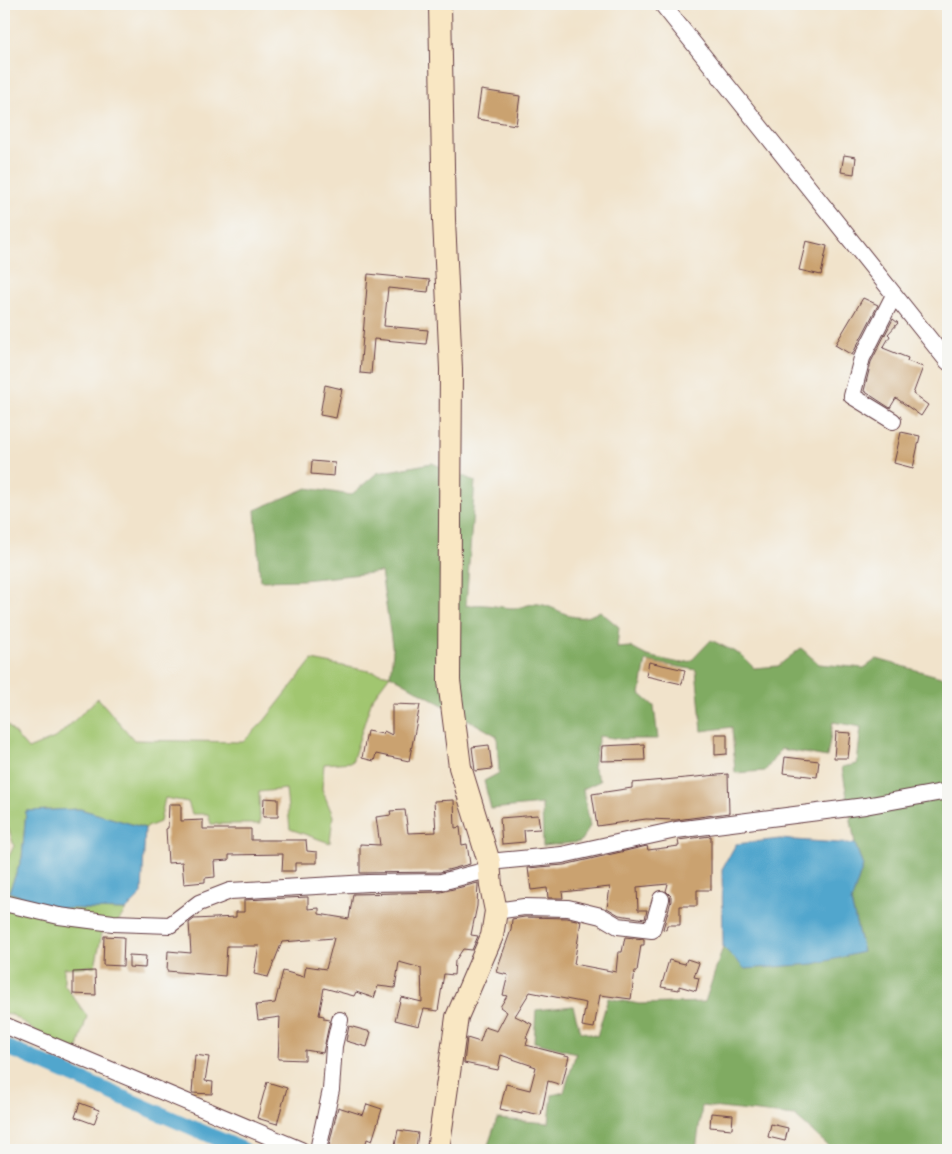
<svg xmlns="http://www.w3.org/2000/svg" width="952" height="1154" viewBox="0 0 952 1154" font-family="'Gentium Book Plus',serif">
<rect width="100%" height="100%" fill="#f6f6f2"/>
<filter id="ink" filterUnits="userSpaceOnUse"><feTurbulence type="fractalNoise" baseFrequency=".02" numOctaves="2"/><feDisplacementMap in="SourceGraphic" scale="10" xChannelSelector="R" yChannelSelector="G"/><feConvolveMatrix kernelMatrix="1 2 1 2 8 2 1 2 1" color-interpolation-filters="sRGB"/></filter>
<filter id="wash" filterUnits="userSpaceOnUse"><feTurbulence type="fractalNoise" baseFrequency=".0096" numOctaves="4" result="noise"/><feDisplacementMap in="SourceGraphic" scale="20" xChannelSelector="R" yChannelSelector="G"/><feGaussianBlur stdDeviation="1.12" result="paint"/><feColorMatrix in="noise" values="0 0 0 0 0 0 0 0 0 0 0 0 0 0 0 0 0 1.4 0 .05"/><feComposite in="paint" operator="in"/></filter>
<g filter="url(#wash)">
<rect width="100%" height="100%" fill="#f1e3cb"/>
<path fill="#a1c670" stroke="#76724e" d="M312,660l78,15 -18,24 -20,63 -28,2 -2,25 11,27 -3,27 -40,-14 -4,-40 -27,3 1,32h-49l-3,-10h-16l-4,-12 -23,-4 -5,24 -15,6 -65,-19 -54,2 -4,47 -13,34 43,16 74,2 -14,20 -10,3 -7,33 -31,2v16l23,32 -10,35 -28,-10 -38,-27 -7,-1v-147l10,-20 -6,-19 -4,2v-108l24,28 29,-12 41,-39 36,42 109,2 22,-22z"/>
<path fill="#80ab62" stroke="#656546" d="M432,463l43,18 -9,125c17,-4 33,2 50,2 7,-1 15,-5 23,-4 24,4 34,23 61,7l19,16 -2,21 13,-1 17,9 33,7 11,-2 20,-21 30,15 13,13 24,-2 23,-18 18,16 45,4 13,-9 71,20v471h-115l-38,-34 -93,-10 -6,44h-207l-1,-5 9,-26 52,4 3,-28 12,-3 12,-39 -42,-11 2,-32 37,-4 7,25 17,5 11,-38 31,6 66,-2 18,-55 22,22 118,-17 -12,-50 12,-36 -8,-22 -13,-77 15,-3 4,-37 -28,-5 -6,35 -46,-8 -16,22 -30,2 -3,-46 -30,4 -6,-61 -50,-9 -6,33 14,12 4,33h-38l-21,-3 -6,31 7,14 -17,8 7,37 -10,16 -37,4 -1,-42 -51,5 -7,-28 15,-8 -2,-37 -107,-61 3,-23 -12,-80 -78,8 -43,1 -5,-71 52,-22 44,7 26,-22z"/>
<path fill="#51a6cd" stroke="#4e627c" d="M80,809l65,19 -3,66 -16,16 -74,-2 -43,-16 13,-34 4,-47z
M780,839l75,5 8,22 -12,36 12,50 -49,12 -69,5 -22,-22 -1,-78 14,-25z"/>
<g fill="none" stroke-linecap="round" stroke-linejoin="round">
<path stroke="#51a6cd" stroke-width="15" d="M4,1046l240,104"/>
</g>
<g id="blocks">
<path fill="#caa26f" d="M481,90l39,6 -4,29 -39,-6z
M844,155l12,2 -2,17 -13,-2z
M806,241l21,5 -6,29 -22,-5z
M368,274l62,6 -2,12 -40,-4 -4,38 44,4 -2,14 -52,-5 -3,35 -11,-1z
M863,298l15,7 -26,50 -17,-10z
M893,319l5,4 -10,11 2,2 -7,12 25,10 -1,3 16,6 -10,27 15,11 -7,11 -25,-18 -6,10 -26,-17 7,-29z
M325,385l17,4 -6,29 -16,-3z
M901,432l19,4 -7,32 -19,-5z
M312,461l23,2 -1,13 -23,-2z
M649,662l36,8 -3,14 -36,-8z
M392,704l28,1 -11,56 -33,-7 -2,7 -12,-3 5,-27 16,3 1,-3 8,4z
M836,732l15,1 -3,25h-14z
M715,734h12v20l-12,1z
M644,744l1,16 -44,1 1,-15z
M489,745l3,24 -17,2 -3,-24z
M785,757l34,4 -2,16 -34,-4z
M728,774l1,39 -53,7 -30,-1 -49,7 -5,-32 40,-6v-5z
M264,798l14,1v18h-15z
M454,800l1,28 5,-1 2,18 5,-1 3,20 -30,8 -80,1v-29l20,1 -4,-28 15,-2 -1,-4 15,-1 3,23 28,-1 -2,-31z
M169,804h12v17l22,-1v9h48v11h55l1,11 10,1v11h-22v8h-13l1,-17 -54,1v5l-15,1 1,16 -10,1v4l-21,2 -2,-22 -14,1 -2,-34 2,-1z
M538,815l2,14 -16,1 1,12 -23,2 -2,-26z
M711,836v54h-14v16h-17v19h-13l-1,5 -3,-1 8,-28v-5l-5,-5 2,-7 -31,3 1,23h9l-2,9 -26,-4 -12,-7 3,-21 -48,5 1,6h-15l-1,-10 -16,2 -3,-22 36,-3 83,-19 1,4 31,-4 -1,-6z
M478,883l-1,23 -6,29 7,1 -6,14 -9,-1 -8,12 -1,14 -10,-1 -6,37 -14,-2 -5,17 -24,-6 6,-23 21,5 -1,-34 -22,-6 -4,26 -17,-2 -4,12 -18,-6 -2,4 -30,-8 -5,27 5,1v3l6,1 -7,33 -18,-3v10l-27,-1 2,-42 -22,3 -2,-15 19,-2 8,-32 21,6 2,-11 20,3 8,-31 -52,4 -14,35 -14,-3 5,-28h-32l-2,30 -58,-5 1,-20 23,2 -2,-30 5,-4 42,-2v-5h8v-12l64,-3v12l11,-1v6l30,5 4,-25 88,-2z
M525,917l42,1 14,3 -7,43 42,8 2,-20h4l3,-15 19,2v6h-3l-4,26h-2l-4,28 -31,-4 -6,33 -12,-2 4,-23 -56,-11 -15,24 17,8 -6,14 2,1 -2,6 43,11 -7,29 -14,-4 -7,34 -19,-4v3l-22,-5 6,-25 24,6 6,-23 -35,-12 -3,15 -34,-7 3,-25 13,4 5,-15 12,4 10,-19 -7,-5 7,-11 -4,-1 5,-20 -12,-3 15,-42 1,-11z
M104,936l20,1 -1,29 -20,-1z
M129,955l17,1 -1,12 -16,-1z
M687,959l12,4 -5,14 5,1 -3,13 -17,-5v4l-18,-3 8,-27 16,4z
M95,971l1,24 -23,-1v-22z
M349,1026l22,6 -4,15 -21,-6z
M195,1055l14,2 -4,24 8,1 -1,12 -20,-1z
M267,1082l20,6 -10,36 -20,-6z
M80,1103l19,7 -5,14 -19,-7z
M367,1104l15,5 -10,32 -5,-2 -3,11h-36l10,-43 25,8z
M711,1113l22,2 -1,14 -22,-2z
M771,1124l17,4 -3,13 -17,-4z
M398,1130l20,3 -2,15 -21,-3z"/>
</g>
</g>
<g filter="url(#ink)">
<use href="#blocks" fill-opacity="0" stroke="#633c43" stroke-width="1"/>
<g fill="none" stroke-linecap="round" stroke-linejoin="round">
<g stroke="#633c43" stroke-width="18">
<path id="minor" d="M662,4l286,358
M893,421l-41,-25 10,-38 32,-63
M4,903l55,13 54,7 57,2 29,-22 31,-12 138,-8 73,-1 43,-11 5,-9 73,-7 114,-25 189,-24 83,-15
M496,911l28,-4 44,1 33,8 17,10 34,4 9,-31
M4,1025l297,125
M318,1150l13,-60 3,-44 6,-26"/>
</g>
<g stroke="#633c43" stroke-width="24">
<path id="secondary" d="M438,1150l19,-133 35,-81 4,-25 -5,-25 -2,-24 -29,-95 -11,-86 2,-312 -7,-149 -4,-216"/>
</g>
<use href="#minor" stroke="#fff" stroke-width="16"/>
<use href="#secondary" stroke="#f9e7c3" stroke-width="22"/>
</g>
</g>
<rect width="952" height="1154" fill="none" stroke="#f6f6f2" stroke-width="20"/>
</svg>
